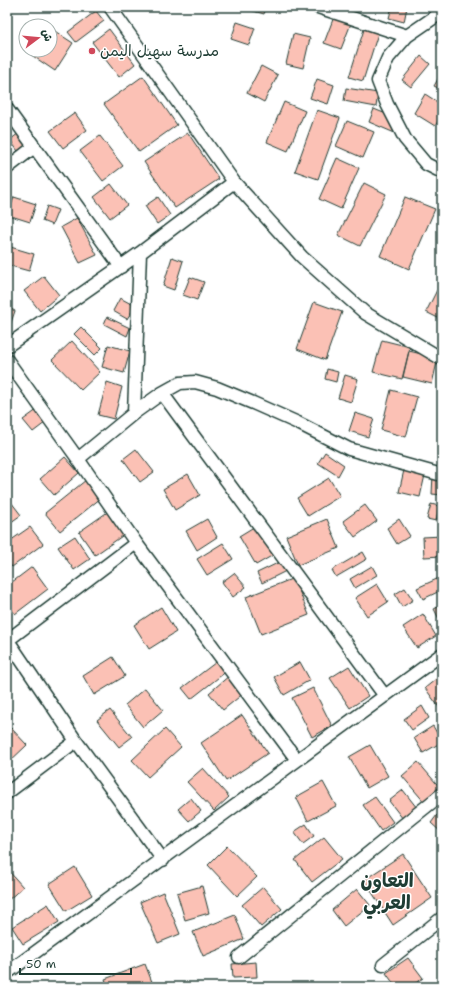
<svg xmlns="http://www.w3.org/2000/svg" width="449" height="994" viewBox="0 0 449 994" font-family="'Shantell Sans','Playpen Sans Arabic',sans-serif">
<rect width="100%" height="100%" fill="#fff"/>
<filter id="ink" filterUnits="userSpaceOnUse"><feTurbulence type="fractalNoise" baseFrequency=".025" numOctaves="2"/><feDisplacementMap in="SourceGraphic" scale="8" xChannelSelector="R" yChannelSelector="G"/><feConvolveMatrix kernelMatrix="1 2 1 2 8 2 1 2 1" color-interpolation-filters="sRGB"/></filter>
<g filter="url(#ink)">
<path fill="#fbc1b5" stroke="#1f3d34" d="M251,7h15l-2,7 -14,-4z
M392,7h15l-3,15 -15,-4z
M96,11l8,10 -28,21 -8,-10z
M335,14l17,7 -11,28 -17,-6z
M237,22l18,6 -6,17 -18,-6z
M366,23l14,4 -17,54 -14,-4z
M50,28l23,15 -18,28 -25,-17 2,-4h18z
M109,29l26,35 -16,13 -27,-35z
M293,34l17,4 -7,30 -17,-4z
M421,56l9,8 -19,23 -9,-7z
M261,66l17,9 -14,27 -17,-9z
M442,72v18l-8,-4z
M143,76l34,49 -38,27 -35,-48z
M317,79l17,6 -6,19 -18,-6z
M346,88l32,5 -2,14 -32,-6z
M425,94l17,11v10l-7,11 -21,-13z
M284,102l21,9 -17,40 -21,-9z
M374,109l29,12 -6,13 -28,-12z
M317,110l23,8 -22,61 -23,-8z
M75,113l12,17 -24,18 -13,-17z
M347,121l27,11 -11,26 -27,-12z
M24,129l11,15 -15,10 -10,-14z
M188,133l31,46 -44,29 -31,-46z
M100,136l23,30 -20,15 -23,-30z
M337,158l22,10 -18,41 -22,-10z
M364,183l22,11 -26,52 -22,-11z
M111,184l16,21 -17,13 -16,-21z
M14,197l22,7 -6,18 -22,-7z
M158,197l12,18 -13,9 -12,-18z
M405,197l30,12 -26,60 -29,-13z
M47,206l11,4 -6,15 -10,-4z
M77,218l20,37 -17,8 -19,-36z
M7,246l27,8 -5,17 -22,-6z
M172,257l11,4 -9,29 -11,-4z
M44,276l15,19 -19,16 -16,-20z
M190,277l14,5 -7,18 -14,-5z
M437,290l5,2v28l-16,-8z
M120,298l15,8 -8,13 -14,-8z
M314,302l28,10 -17,48 -28,-11z
M7,307l8,4 -6,17 -2,-1z
M107,317l23,11 -3,8 -23,-12z
M81,327l21,21 -7,7 -21,-21z
M382,340l28,7 -8,32 -29,-7z
M72,341l28,31 -19,18 -29,-30z
M108,345l22,6 -6,22 -22,-6z
M409,351l29,7 -6,26 -29,-7z
M327,369l11,3 -2,10 -11,-3z
M345,375l13,4 -7,23 -13,-4z
M107,382l15,5 -8,32 -16,-4z
M391,390l26,7 -11,40 -25,-7z
M45,404l9,12 -21,16 -10,-12z
M355,413l19,6 -6,18 -19,-6z
M136,449l18,23 -14,10 -17,-23z
M325,452l19,13 -6,11 -20,-13z
M65,457l14,16 -25,22 -14,-16z
M404,470l21,5 -5,22 -21,-5z
M188,474l12,21 -25,15 -12,-21z
M433,474l9,1v20l-10,-1z
M329,478l11,18 -32,20 -11,-18z
M86,480l15,18 -41,33 -15,-18z
M8,498l13,17 -14,10v-26z
M431,504l8,2 -3,15 -9,-2z
M365,505l12,16 -22,16 -12,-16z
M109,511l16,23 -30,21 -16,-23z
M207,519l10,18 -20,13 -11,-19z
M327,519l12,29 -41,17 -12,-29z
M399,519l11,17 -13,8 -10,-16z
M257,525l18,29 -19,11 -17,-29z
M30,527l13,17 -31,23 -5,-6v-18z
M75,536l15,23 -16,11 -16,-23z
M442,536v20l-18,1 -1,-20z
M223,543l10,16 -26,16 -10,-16z
M363,552l4,7 -31,18 -4,-7z
M286,559l4,10 -28,14 -5,-10z
M372,566l5,9 -22,13 -5,-9z
M32,567l16,22 -33,25 -8,-11v-17z
M234,573l12,14 -13,10 -11,-15z
M294,578l15,37 -48,19 -15,-37z
M439,578l3,7v5l-19,9 -6,-11z
M377,584l11,18 -21,14 -12,-18z
M405,588l8,12 -11,7 -7,-13z
M442,605v15l-2,1 -6,-12z
M161,607l15,25 -27,17 -15,-24z
M423,614l13,22 -19,12 -14,-21z
M224,656l8,11 -41,32 -9,-11z
M113,657l12,19 -31,19 -11,-19z
M300,662l10,18 -26,15 -10,-18z
M349,666l19,30 -18,12 -20,-30z
M230,675l14,18 -21,17 -14,-17z
M441,675l1,35h-1l-16,-22z
M145,688l18,22 -20,17 -18,-22z
M313,688l19,38 -20,11 -20,-39z
M422,706l7,12 -17,12 -8,-11z
M110,710l22,27 -13,10 -22,-27z
M242,715l26,38 -42,28 -25,-38z
M433,726l9,16 -19,11 -9,-15z
M11,728l16,17 -20,19v-32z
M165,729l16,18 -33,30 -16,-17z
M370,745l18,31 -21,12 -18,-31z
M418,762l24,28 -16,14 -24,-28z
M203,768l26,29 -15,14 -27,-29z
M323,782l13,24 -28,15 -12,-24z
M403,790l14,18 -14,11 -14,-18z
M375,797l18,25 -12,9 -18,-26z
M191,798l10,13 -12,10 -11,-12z
M437,815l5,4v14l-11,-10z
M306,824l8,12 -11,8 -9,-12z
M324,837l18,22 -30,23 -17,-22z
M227,846l30,31 -20,19 -29,-31z
M403,854l29,44 -39,27 -29,-45z
M75,867l17,28 -26,16 -17,-27z
M7,869l16,18 -16,14z
M202,886l7,27 -24,7 -8,-27z
M263,887l19,22 -21,18 -19,-22z
M357,889l13,16 -26,21 -12,-16z
M163,892l17,42 -22,9 -18,-41z
M48,904l11,18 -36,22 -11,-17z
M235,915l9,24 -41,17 -10,-24z
M408,958l15,20 -13,9h-14l-10,-14z
M256,962l1,15 -24,1 -1,-14z
M145,964l9,23h-46l-3,-8z"/>
<g fill="none" stroke-linecap="round" stroke-linejoin="round">
<g stroke="#1f3d34" stroke-width="15">
<path id="minor" d="M110,7l124,175 68,75 63,56 77,46
M318,7l89,29
M442,12l-35,24 -19,22 -10,23 9,23 18,35 21,25 16,8
M7,109l114,158
M7,168l27,-21
M7,346l133,-93 94,-71
M7,360l71,99 58,84 161,217
M162,393l223,303
M134,413l28,-20 18,-10 15,-1 22,6 36,15 45,20 51,26 93,26
M78,459l56,-46 6,-160
M7,639l69,102 87,119
M8,640l128,-97
M7,793l69,-52
M239,957l203,-163
M383,965l59,-47
M7,973c146,-106 290,-213 435,-319"/>
</g>
<use href="#minor" stroke="#fff" stroke-width="12"/>
</g>
</g>
<circle fill="#d1495b" stroke="#fff" stroke-width="1.5" cx="92" cy="51" r="4"/>
<g text-anchor="middle" dominant-baseline="central" stroke-width="3" stroke-linejoin="round" paint-order="stroke">
<g font-size="15" fill="#1f3d34" stroke="#fff" text-anchor="start">
<text x="100" y="51">مدرسة سهيل اليمن</text>
</g>
<g font-size="19" font-weight="bold" fill="#1f3d34" stroke="#fff">
<text x="387" y="880">التعاون<tspan x="387" dy="22">العربي</tspan></text>
</g>
</g>
<rect width="449" height="994" fill="none" stroke="#fff" stroke-width="24"/>
<rect x="12" y="12" width="425" height="970" fill="none" stroke="#1f3d34" stroke-width="1.5" filter="url(#ink)"/>
<g transform="translate(38 38) rotate(74)"><circle r="19" fill="#ffffff" stroke="#a5b1ae"/>
<path d="M0-3L7 15L0 10L-7 15Z" fill="#d1495b"/>
<text y="-6" font-size="11" font-weight="bold" text-anchor="middle" fill="#1f3d34">ش</text>
</g>
<path d="M20 968v6h111v-6" fill="none" stroke="#1f3d34" stroke-width="2"/>
<text x="26" y="968" font-size="12" fill="#1f3d34" stroke="#ffffff" stroke-width="3" paint-order="stroke">50 m</text>
</svg>
